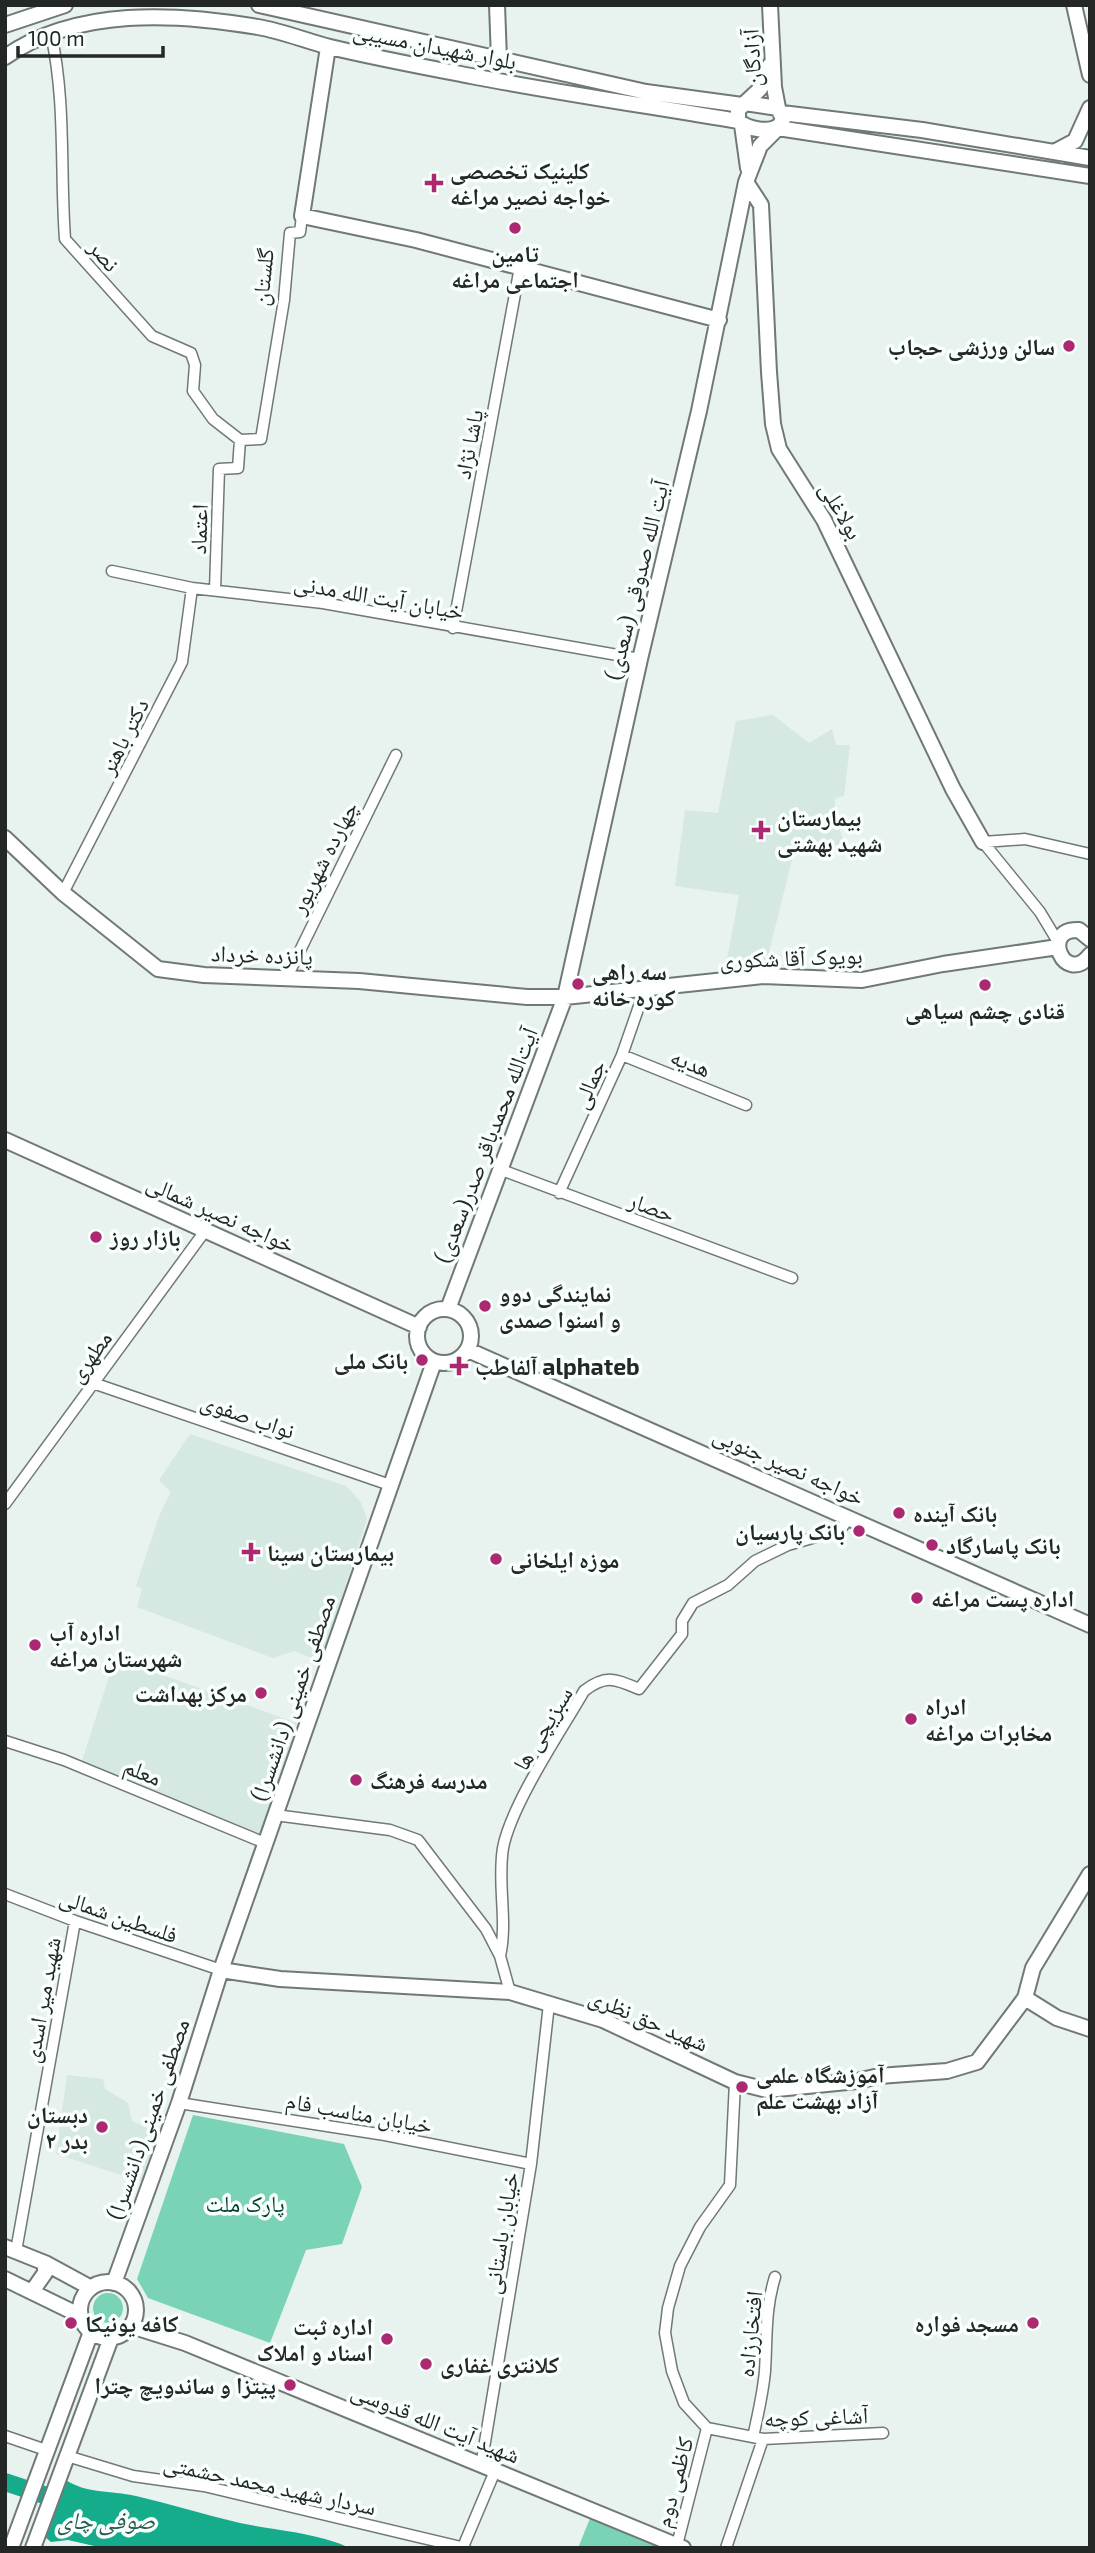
<svg xmlns="http://www.w3.org/2000/svg" width="1095" height="2553" viewBox="0 0 1095 2553" font-family="'Exo 2','Noto Naskh Arabic',sans-serif">
<rect width="100%" height="100%" fill="#e8f2ef"/>
<path fill="#d5e8e1" d="M773,715l36,28 23,-14 4,16h14l-6,51 -9,2v17l10,31 -50,2 -32,128 -39,-1 15,-80 -64,-9 10,-76 33,3 18,-92z
M190,1434l156,52 15,16 6,17 -46,143 -27,-11 -21,7 -136,-51 5,-18 -6,-3 23,-70 12,-24 -12,-12z
M115,1658l182,65 -32,120 -185,-76z
M67,2075l36,4 2,10 23,14 4,18 26,12 -15,49 -87,-28z"/>
<path fill="#7ad3b7" d="M193,2115l151,29 18,43 -20,57 -36,6 -36,93 -122,-45 -11,-19z
M93 2308a15 15 0 1 1 30 0a15 15 0 1 1-30 0Z
M593,2511l86,37h-101z"/>
<path fill="#14ac8a" d="M64,2479c22,15 46,11 72,17 35,8 69,19 104,27 37,8 75,9 110,25h-247l-35,-8 -17,2 -6,-5z"/>
<g fill="none" stroke-linecap="round" stroke-linejoin="round">
<path stroke="#14ac8a" stroke-width="18" d="M5,2482l63,21"/>
<g stroke="#707976" stroke-width="13">
<path id="street" d="M51,34c15,67 9,137 14,205l87,97 39,17 4,12 -2,26 20,28 27,21
M112,571l80,17 131,15 317,56
M215,590l4,-121 19,-1 2,-28 21,-1 23,-139 6,-67 10,-1 2,-16
M453,628l67,-361
M983,842l57,70 18,30
M983,842l42,-3 65,15
M63,893l119,-231 10,-74
M287,977l109,-222
M622,1055l124,50
M499,1169l293,109
M559,1193l63,-138 23,-66
M93,1383l297,102
M5,1504l200,-273
M5,1741l59,19 201,83
M275,1815l115,15 28,10 68,89 14,27 10,36
M5,1894l70,27 146,49
M500,1956c8,-36 -3,-72 3,-108 8,-43 58,-117 81,-157 22,-17 31,-12 55,-2l43,-55v-13l11,-18 35,-18 27,-24 33,-16 52,-15 10,-13
M735,2082l-5,103 -30,42 -20,39 -12,42 -3,25 7,38 12,32 23,25 56,11 120,-6
M179,2103l206,32 146,29
M16,2251l59,-330
M5,2436l41,14
M753,2437c5,-22 10,-44 12,-66 2,-33 0,-62 10,-94
M67,2456l66,20 71,10 261,62
M481,2466l50,-302 18,-160
M677,2545l30,-117
M463,2547l32,-76
M726,2548l37,-109"/>
</g>
<g stroke="#707976" stroke-width="18">
<path id="secondary" d="M259,5l387,87 96,13
M497,5l2,54
M770,5l4,82 4,21
M1074,5l16,70
M5,25l60,-20
M328,47l-26,169 114,24 303,80
M5,57c72,-50 171,-44 253,-30 24,4 48,14 72,20 46,11 94,20 141,29 89,17 178,30 267,45
M745,103l33,5 5,11 -3,6c-10,9 -32,4 -42,-4v-11z
M745,103l15,-14 10,-24
M782,113l140,17 168,28
M742,125l6,43
M778,128l312,48
M1056,151l19,-10 15,-33
M746,182l15,23 8,167 4,52 6,25 45,71 129,269 30,53
M5,838l58,55 95,76 46,6 155,6 168,16h38l198,-21 99,4 81,-16 115,-17
M1090,939l-11,-9c-40,-2 -14,57 11,25
M5,1140l414,187
M417 1336a27 27 0 1 1 54 0a27 27 0 1 1-54 0Z
M448,1309l117,-312 75,-338 59,-248 47,-229 14,-36 16,-16
M468,1350l622,275
M221,1970l59,9 230,13 93,28 132,62 32,8 90,-9 22,-5 68,-5 30,-9 48,-64 8,-30 57,-94
M1025,1998l32,20 33,11
M5,2247l40,16 46,25
M5,2279l76,37
M80 2310a28 28 0 1 1 56 0a28 28 0 1 1-56 0Z
M114,2283l65,-180 42,-133 213,-608
M33,2290l12,-17v-10
M131,2326l54,17 498,205
M11,2548l80,-216
M33,2548l78,-210"/>
</g>
<use href="#street" stroke="#fff" stroke-width="10"/>
<use href="#secondary" stroke="#fff" stroke-width="14"/>
</g>
<g fill="#ac2871" stroke="#f8fffc" stroke-width="2.5">
<path d="M430.5 172.5h7v7h7v7h-7v7h-7v-7h-7v-7h7z"/>
<circle cx="515" cy="228" r="7"/>
<circle cx="1069" cy="346" r="7"/>
<path d="M757.5 819.5h7v7h7v7h-7v7h-7v-7h-7v-7h7z"/>
<circle cx="578" cy="984" r="7"/>
<circle cx="985" cy="985" r="7"/>
<circle cx="96" cy="1237" r="7"/>
<circle cx="485" cy="1306" r="7"/>
<circle cx="422" cy="1360" r="7"/>
<path d="M455.5 1355.5h7v7h7v7h-7v7h-7v-7h-7v-7h7z"/>
<circle cx="899" cy="1513" r="7"/>
<circle cx="859" cy="1531" r="7"/>
<circle cx="932" cy="1545" r="7"/>
<path d="M247.5 1541.5h7v7h7v7h-7v7h-7v-7h-7v-7h7z"/>
<circle cx="496" cy="1559" r="7"/>
<circle cx="917" cy="1598" r="7"/>
<circle cx="35" cy="1645" r="7"/>
<circle cx="261" cy="1693" r="7"/>
<circle cx="911" cy="1719" r="7"/>
<circle cx="356" cy="1780" r="7"/>
<circle cx="742" cy="2087" r="7"/>
<circle cx="102" cy="2127" r="7"/>
<circle cx="71" cy="2323" r="7"/>
<circle cx="1033" cy="2323" r="7"/>
<circle cx="387" cy="2339" r="7"/>
<circle cx="426" cy="2364" r="7"/>
<circle cx="290" cy="2385" r="7"/>
</g>
<g text-anchor="middle" dominant-baseline="central" stroke-width="7" stroke-linejoin="round" paint-order="stroke">
<g font-size="23" fill="#232725" stroke="#f8fffc">
<text transform="translate(435 45) rotate(11)">بلوار شهیدان مسیبی</text>
<text transform="translate(751 58) rotate(-93)">آزادگان</text>
<text transform="translate(105 255) rotate(50)">نصر</text>
<text transform="translate(262 277) rotate(-84)">گلستان</text>
<text transform="translate(468 444) rotate(-79)">پاشا نژاد</text>
<text transform="translate(842 510) rotate(60)">بولاغلی</text>
<text transform="translate(198 529) rotate(-88)">اعتماد</text>
<text transform="translate(636 580) rotate(-76)">آیت الله صدوقی (سعدی)</text>
<text transform="translate(379 596) rotate(10)">خیابان آیت الله مدنی</text>
<text transform="translate(123 736) rotate(-63)">دکتر باهنر</text>
<text transform="translate(323 857) rotate(-63)">چهارده شهریور</text>
<text transform="translate(262 954) rotate(2)">پانزده خرداد</text>
<text transform="translate(791 957) rotate(-2)">بویوک آقا شکوری</text>
<text transform="translate(691 1062) rotate(22)">هدیه</text>
<text transform="translate(588 1084) rotate(-66)">جمالی</text>
<text transform="translate(485 1145) rotate(-69)">آیت‌الله محمدباقر صدر(سعدی)</text>
<text transform="translate(652 1206) rotate(20)">حصار</text>
<text transform="translate(221 1213) rotate(24)">خواجه نصیر شمالی</text>
<text transform="translate(89 1356) rotate(-54)">مطهری</text>
<text transform="translate(248 1415) rotate(19)">نواب صفوی</text>
<text transform="translate(789 1465) rotate(24)">خواجه نصیر جنوبی</text>
<text transform="translate(292 1698) rotate(-71)">مصطفی خمینی (دانشسرا)</text>
<text transform="translate(542 1728) rotate(-59)">سبزیچی ها</text>
<text transform="translate(143 1771) rotate(22)">معلم</text>
<text transform="translate(119 1915) rotate(19)">فلسطین شمالی</text>
<text transform="translate(41 2000) rotate(-80)">شهید میر اسدی</text>
<text transform="translate(649 2019) rotate(23)">شهید حق نظری</text>
<text transform="translate(359 2112) rotate(10)">خیابان مناسب فام</text>
<text transform="translate(147 2119) rotate(-71)">(دانشسرا)مصطفی خمینی</text>
<text transform="translate(500 2233) rotate(-81)">خیابان باستانی</text>
<text transform="translate(749 2334) rotate(-84)">افتخارزاده</text>
<text transform="translate(816 2416) rotate(-2)">آشاغی کوچه</text>
<text transform="translate(436 2422) rotate(22)">شهید آیت الله قدوسی</text>
<text transform="translate(673 2482) rotate(-75)">کاظمی دوم</text>
<text transform="translate(270 2484) rotate(12)">سردار شهید محمد حشمتی</text>
</g>
<g font-size="23" font-weight="bold" fill="#232725" stroke="#f8fffc" text-anchor="start">
<text x="450" y="170">کلینیک تخصصی<tspan x="450" dy="26">خواجه نصیر مراغه</tspan></text>
<text x="515" y="253" text-anchor="middle">تامین<tspan x="515" dy="26">اجتماعی مراغه</tspan></text>
<text x="1055" y="346" text-anchor="end">سالن ورزشی حجاب</text>
<text x="777" y="817">بیمارستان<tspan x="777" dy="26">شهید بهشتی</tspan></text>
<text x="592" y="971">سه راهی<tspan x="592" dy="26">کوره خانه</tspan></text>
<text x="985" y="1010" text-anchor="middle">قنادی چشم سیاهی</text>
<text x="110" y="1237">بازار روز</text>
<text x="499" y="1293">نمایندگی دوو<tspan x="499" dy="26">و اسنوا صمدی</tspan></text>
<text x="408" y="1360" text-anchor="end">بانک ملی</text>
<text x="475" y="1366">آلفاطب alphateb</text>
<text x="913" y="1513">بانک آینده</text>
<text x="845" y="1531" text-anchor="end">بانک پارسیان</text>
<text x="946" y="1545">بانک پاسارگاد</text>
<text x="267" y="1552">بیمارستان سینا</text>
<text x="510" y="1559">موزه ایلخانی</text>
<text x="931" y="1598">اداره پست مراغه</text>
<text x="49" y="1632">اداره آب<tspan x="49" dy="26">شهرستان مراغه</tspan></text>
<text x="247" y="1693" text-anchor="end">مرکز بهداشت</text>
<text x="925" y="1706">ادراه<tspan x="925" dy="26">مخابرات مراغه</tspan></text>
<text x="370" y="1780">مدرسه فرهنگ</text>
<text x="756" y="2074">آموزشگاه علمی<tspan x="756" dy="26">آزاد بهشت علم</tspan></text>
<text x="88" y="2114" text-anchor="end">دبستان<tspan x="88" dy="26">بدر ۲</tspan></text>
<text x="85" y="2323">کافه یونیکا</text>
<text x="1019" y="2323" text-anchor="end">مسجد فواره</text>
<text x="373" y="2326" text-anchor="end">اداره ثبت<tspan x="373" dy="26">اسناد و املاک</tspan></text>
<text x="440" y="2364">کلانتری غفاری</text>
<text x="276" y="2385" text-anchor="end">پیتزا و ساندویچ چترا</text>
</g>
<g font-size="23" fill="#003c2e" stroke="#f8fffc">
<text x="245" y="2203">پارک ملت</text>
</g>
<g font-size="24" font-style="italic" fill="#285d4e" stroke="#f8fffc">
<text x="106" y="2519">صوفی چای</text>
</g>
</g>
<rect width="1095" height="2553" fill="none" stroke="#232725" stroke-width="14"/>
<path d="M18 46v10h145v-10" fill="none" stroke="#232725" stroke-width="3.5"/>
<text x="28" y="46" font-size="21" fill="#232725" stroke="#f8fffc" stroke-width="5" paint-order="stroke">100 m</text>
</svg>
